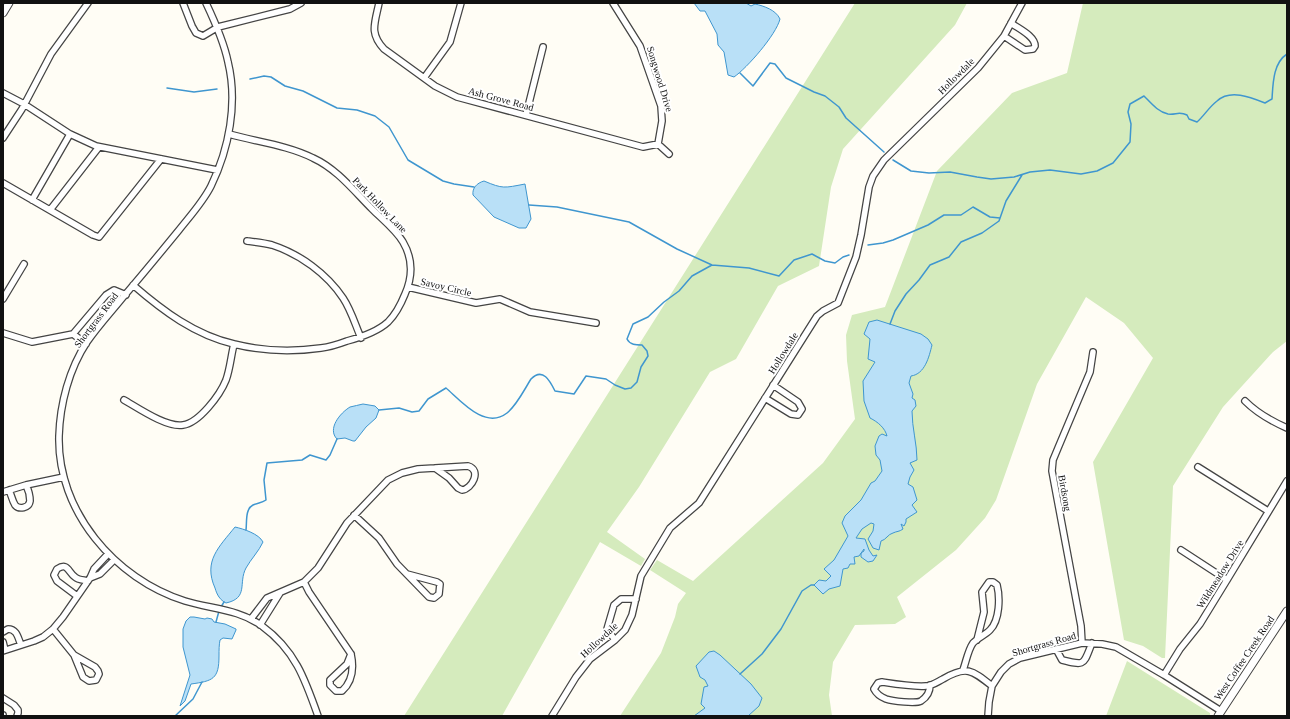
<svg xmlns="http://www.w3.org/2000/svg" width="1290" height="719" viewBox="0 0 1290 719" font-family="'Times New Roman',serif">
<rect width="100%" height="100%" fill="#fffdf5"/>
<path fill="#d5ebbd" d="M855,3h112l-12,22 -112,124 -12,38 -12,79 -41,20 -42,73 -26,13 -71,115 -32,45 38,27 -4,7 -41,-24 -98,174h-98z
M1083,3h204v338l-14,11 -50,55 -50,79 -8,172h-3l-19,-12 -19,-6 -31,-178 60,-104 -29,-35 -38,-26 -49,87 -41,116 -11,18 -29,32 -59,47 9,20 -11,7 -40,1 -22,37 -4,33 3,21h-212l41,-63 14,-36 3,-13 8,-11 -36,-23 7,-10 36,21 130,-118 32,-44 -8,-58 -1,-26 6,-20 33,-8 52,-136 75,-78 55,-20z
M1127,661l83,52v3h-104z"/>
<path fill="#b9e0f7" stroke="#3f96cf" d="M694,3h52l5,3 4,-2c9,2 21,6 25,15 -4,16 -33,49 -46,58l-6,-2 -4,-23 -6,-7 -1,-11 -12,-23h-5z
M484,181c19,8 20,7 41,3l6,35 -5,9h-7l-25,-11 -21,-22c-1,-7 4,-12 11,-14z
M877,320l44,14 7,5 4,6c-3,12 -7,29 -21,31l-2,7 4,11 -1,4 3,2 1,6 -4,5c0,17 5,33 5,49l-7,3 4,7 -4,7 -2,7 5,3 4,13 -5,5 5,7 -11,7v3l-2,4 -3,-2 2,5c-4,3 -6,2 -10,4 -5,1 -7,7 -12,8l-2,9 -6,-2 -5,-9 5,-8 1,-7 -3,-1 -9,6 -6,9 9,1 4,11 4,6 4,-1 -4,6 -5,1 -7,-5v-4l3,-2v-2l-5,7 -5,1 1,7h-5l-2,4 -5,1 -3,17 -11,3 -6,5 -9,-9 5,-5 7,1 5,-5 -7,-7 10,-9 14,-24 -6,-13 3,-7 16,-16 10,-17 4,-2 7,-10 -2,-11 -4,-5 -1,-9 4,-10 3,-2 5,2c-2,-8 -9,-14 -17,-18l-6,-17 -1,-20 12,-19 -7,-3 2,-20 -6,-5 5,-12z
M363,404l12,2 4,4 -3,8 -10,9 -11,14h-2l-8,-3 -8,1c-10,-10 3,-26 13,-32 4,-1 9,-2 13,-3z
M235,527c9,2 24,7 28,15 -4,9 -12,17 -17,26 -8,15 3,30 -20,35 -6,-3 -9,-8 -11,-15 -12,-27 4,-41 20,-61z
M190,617h4l11,2 2,-1 5,1 2,3 11,2 11,5v1l-4,9 -9,-1 -3,2c-1,5 -1,10 -1,16 0,23 -6,25 -28,28l-6,17 -5,5 10,-31 -7,-28v-18l3,-8z
M714,651l6,4 31,29 11,14 -3,8 -11,10h-54l11,-8 -4,-4 3,-17 4,-1 -3,-6 -5,-3 -4,-11 13,-14z"/>
<g fill="none" stroke-linecap="round" stroke-linejoin="round">
<path stroke="#3f96cf" stroke-width="1.5" d="M740,73l13,13 17,-23 5,1 11,14 28,14 11,4 14,11 7,11 38,34
M250,79l14,-3 7,1 14,9 18,5 34,17 20,2 18,6 14,11 19,33 35,21 11,3 20,3
M167,88l27,4 23,-3
M893,160l18,11 18,2 21,-1 27,5 14,2 23,-2 16,-5 20,-2 31,4 16,-3 16,-8 17,-21 1,-18 -3,-12 2,-8 14,-8c7,7 14,16 24,18 8,1 11,-3 19,1l2,4 8,3c7,-6 12,-15 20,-21 13,-12 33,-4 48,2l7,-4c1,-15 1,-36 15,-45
M529,205l28,2 72,15 48,27 35,16 37,3 30,8 15,-16 18,-6 13,7 10,2 8,-6 6,-2
M868,245l15,-2 10,-3 35,-15 16,-10h17l12,-8 17,10 10,1
M890,324l5,-13 11,-17 13,-14 11,-15 19,-8 12,-15 21,-9 17,-12 7,-20 16,-26
M379,410l20,-2 13,4 7,-1 9,-12 18,-11c15,13 39,42 61,25 10,-8 17,-23 24,-34 12,-12 19,2 24,12l19,3 12,-18 20,3 9,6 10,4 6,-1 6,-6 4,-15 7,-11 -1,-5 -5,-6c-6,0 -12,0 -15,-6l6,-15 15,-7 16,-15 15,-11 13,-15 20,-11
M246,530c1,-8 -1,-21 7,-25 4,-2 9,-2 13,-5l-2,-20 3,-17 35,-3 8,-5 16,5 4,-5 7,-16
M221,607l3,-5
M216,622l3,-11
M740,674l22,-20 19,-25 21,-38 9,-6h3
M175,716l18,-17 9,-17"/>
<g stroke="#444" stroke-width="8">
<path id="minor" d="M183,3l9,23 4,7 7,3 15,-9 72,-18 11,-6
M206,3c9,19 18,39 22,59 10,41 1,87 -17,124 -8,16 -21,30 -32,44 -18,22 -36,44 -55,66 -12,15 -26,30 -37,46 -18,27 -27,62 -28,94 -2,75 56,143 126,165 26,8 54,8 77,25 33,24 43,53 56,90
M379,3c-4,20 -10,30 5,46l51,37 22,11 186,50 15,-3 11,10
M613,3l27,43 21,60 1,15 -4,23
M1004,36l21,14 8,-1 2,-3c0,-10 -16,-17 -24,-23
M424,78l26,-36 11,-39
M3,93l21,11 46,30 26,12 121,24
M526,115l17,-68
M3,138l19,-29 29,-55 37,-51
M3,183l90,52 6,2 62,-78
M32,200l38,-66
M50,210l49,-63
M247,241c8,1 17,2 25,4 28,9 55,29 71,53 8,12 12,26 18,40
M133,285c30,26 62,50 101,59 28,7 59,8 87,4 9,-1 18,-4 26,-7 15,-4 30,-9 41,-19 8,-8 13,-18 17,-28 8,-18 8,-35 -2,-52 -7,-12 -21,-23 -31,-33 -18,-18 -35,-40 -59,-51 -26,-13 -56,-16 -84,-24
M408,287l68,16 24,-4 30,13 66,11
M3,299l21,-35
M3,333l29,9 41,-8 13,10
M73,334l33,-39 8,-5 12,5
M765,398l26,16 7,1 4,-6 -4,-7 -25,-17
M124,400c14,8 43,28 59,25 16,-2 37,-30 43,-45 4,-11 5,-24 8,-36
M1245,401c12,12 26,20 42,27
M1198,467l70,44
M9,490c2,4 3,10 6,15 4,5 14,3 15,-4 0,-5 -2,-12 -4,-16
M3,492l23,-7 38,-8
M354,515l25,23 18,26 32,33 5,1 5,-4 1,-10 -3,-2 -30,-8
M1181,550l46,30
M90,578l10,-4 14,-14
M304,582l5,10 42,62c3,14 2,27 -9,37h-6l-6,-6v-5l17,-16 4,-10
M77,596l-20,-15 -3,-6 3,-6c11,-7 11,3 18,8 3,3 9,3 13,4
M251,619l16,-21 37,-16 14,-14 29,-45 41,-43 14,-7 16,-4 17,-1 14,10 9,10 4,2c10,-1 20,-20 6,-24l-33,2
M260,625l20,-32
M53,629l21,26 21,12 3,4 1,3 -3,6 -7,1 -6,-4 -9,-22
M3,632l5,-3c9,0 10,9 13,16
M615,640l-8,-11 7,-24 7,-6h15
M3,642l2,8
M1082,643l-1,-17 -29,-155 1,-11 5,-12 32,-76 3,-20
M1056,649l6,11c24,6 21,5 30,-17
M3,651l31,-10 9,-4 10,-8 10,-12 27,-39 4,-9 14,-15
M963,670c3,-8 5,-20 10,-27 5,-5 12,-8 17,-13 10,-10 10,-33 7,-45l-4,-3h-4l-7,10 2,20 -7,28
M1164,675l16,-26 20,-25 27,-44 60,-99
M930,685c0,7 -3,12 -9,16 -5,3 -29,0 -35,-2 -5,-2 -10,-6 -12,-10l4,-6 4,-1c13,2 31,5 44,4 6,0 11,-4 17,-7 23,-14 29,-9 49,7
M3,698l11,7 4,5v3l-1,3
M3,715v1
M552,716l24,-39 14,-18 25,-19 10,-10 7,-15 9,-39 29,-48 29,-25 118,-187 6,-5 15,-8 18,-46 5,-22 8,-48 4,-11 11,-16 94,-92 26,-32 18,-33
M988,716l1,-14 3,-16 9,-14 8,-8 11,-6 62,-15 20,1 14,3 48,28 57,36"/>
</g>
<g stroke="#444" stroke-width="9">
<path id="tertiary" d="M3,13l6,-10
M1218,716l69,-105"/>
</g>
<use href="#minor" stroke="#fff" stroke-width="5.5"/>
<use href="#tertiary" stroke="#fff" stroke-width="7"/>
</g>
<g text-anchor="middle" dominant-baseline="central" stroke-width="4" stroke-linejoin="round" paint-order="stroke">
<g font-size="10" fill="#111" stroke="#fff">
<text transform="translate(956 76) rotate(-45)">Hollowdale</text>
<text transform="translate(660 79) rotate(73)">Songwood Drive</text>
<text transform="translate(501 99) rotate(15)">Ash Grove Road</text>
<text transform="translate(380 205) rotate(46)">Park Hollow Lane</text>
<text transform="translate(446 287) rotate(13)">Savoy Circle</text>
<text transform="translate(96 320) rotate(-53)">Shortgrass Road</text>
<text transform="translate(783 353) rotate(-58)">Hollowdale</text>
<text transform="translate(1065 493) rotate(80)">Birdsong</text>
<text transform="translate(1220 574) rotate(-58)">Wildmeadow Drive</text>
<text transform="translate(599 640) rotate(-43)">Hollowdale</text>
<text transform="translate(1044 644) rotate(-16)">Shortgrass Road</text>
<text transform="translate(1244 658) rotate(-56)">West Coffee Creek Road</text>
</g>
</g>
<rect width="1290" height="719" fill="none" stroke="#111111" stroke-width="8"/>
</svg>
